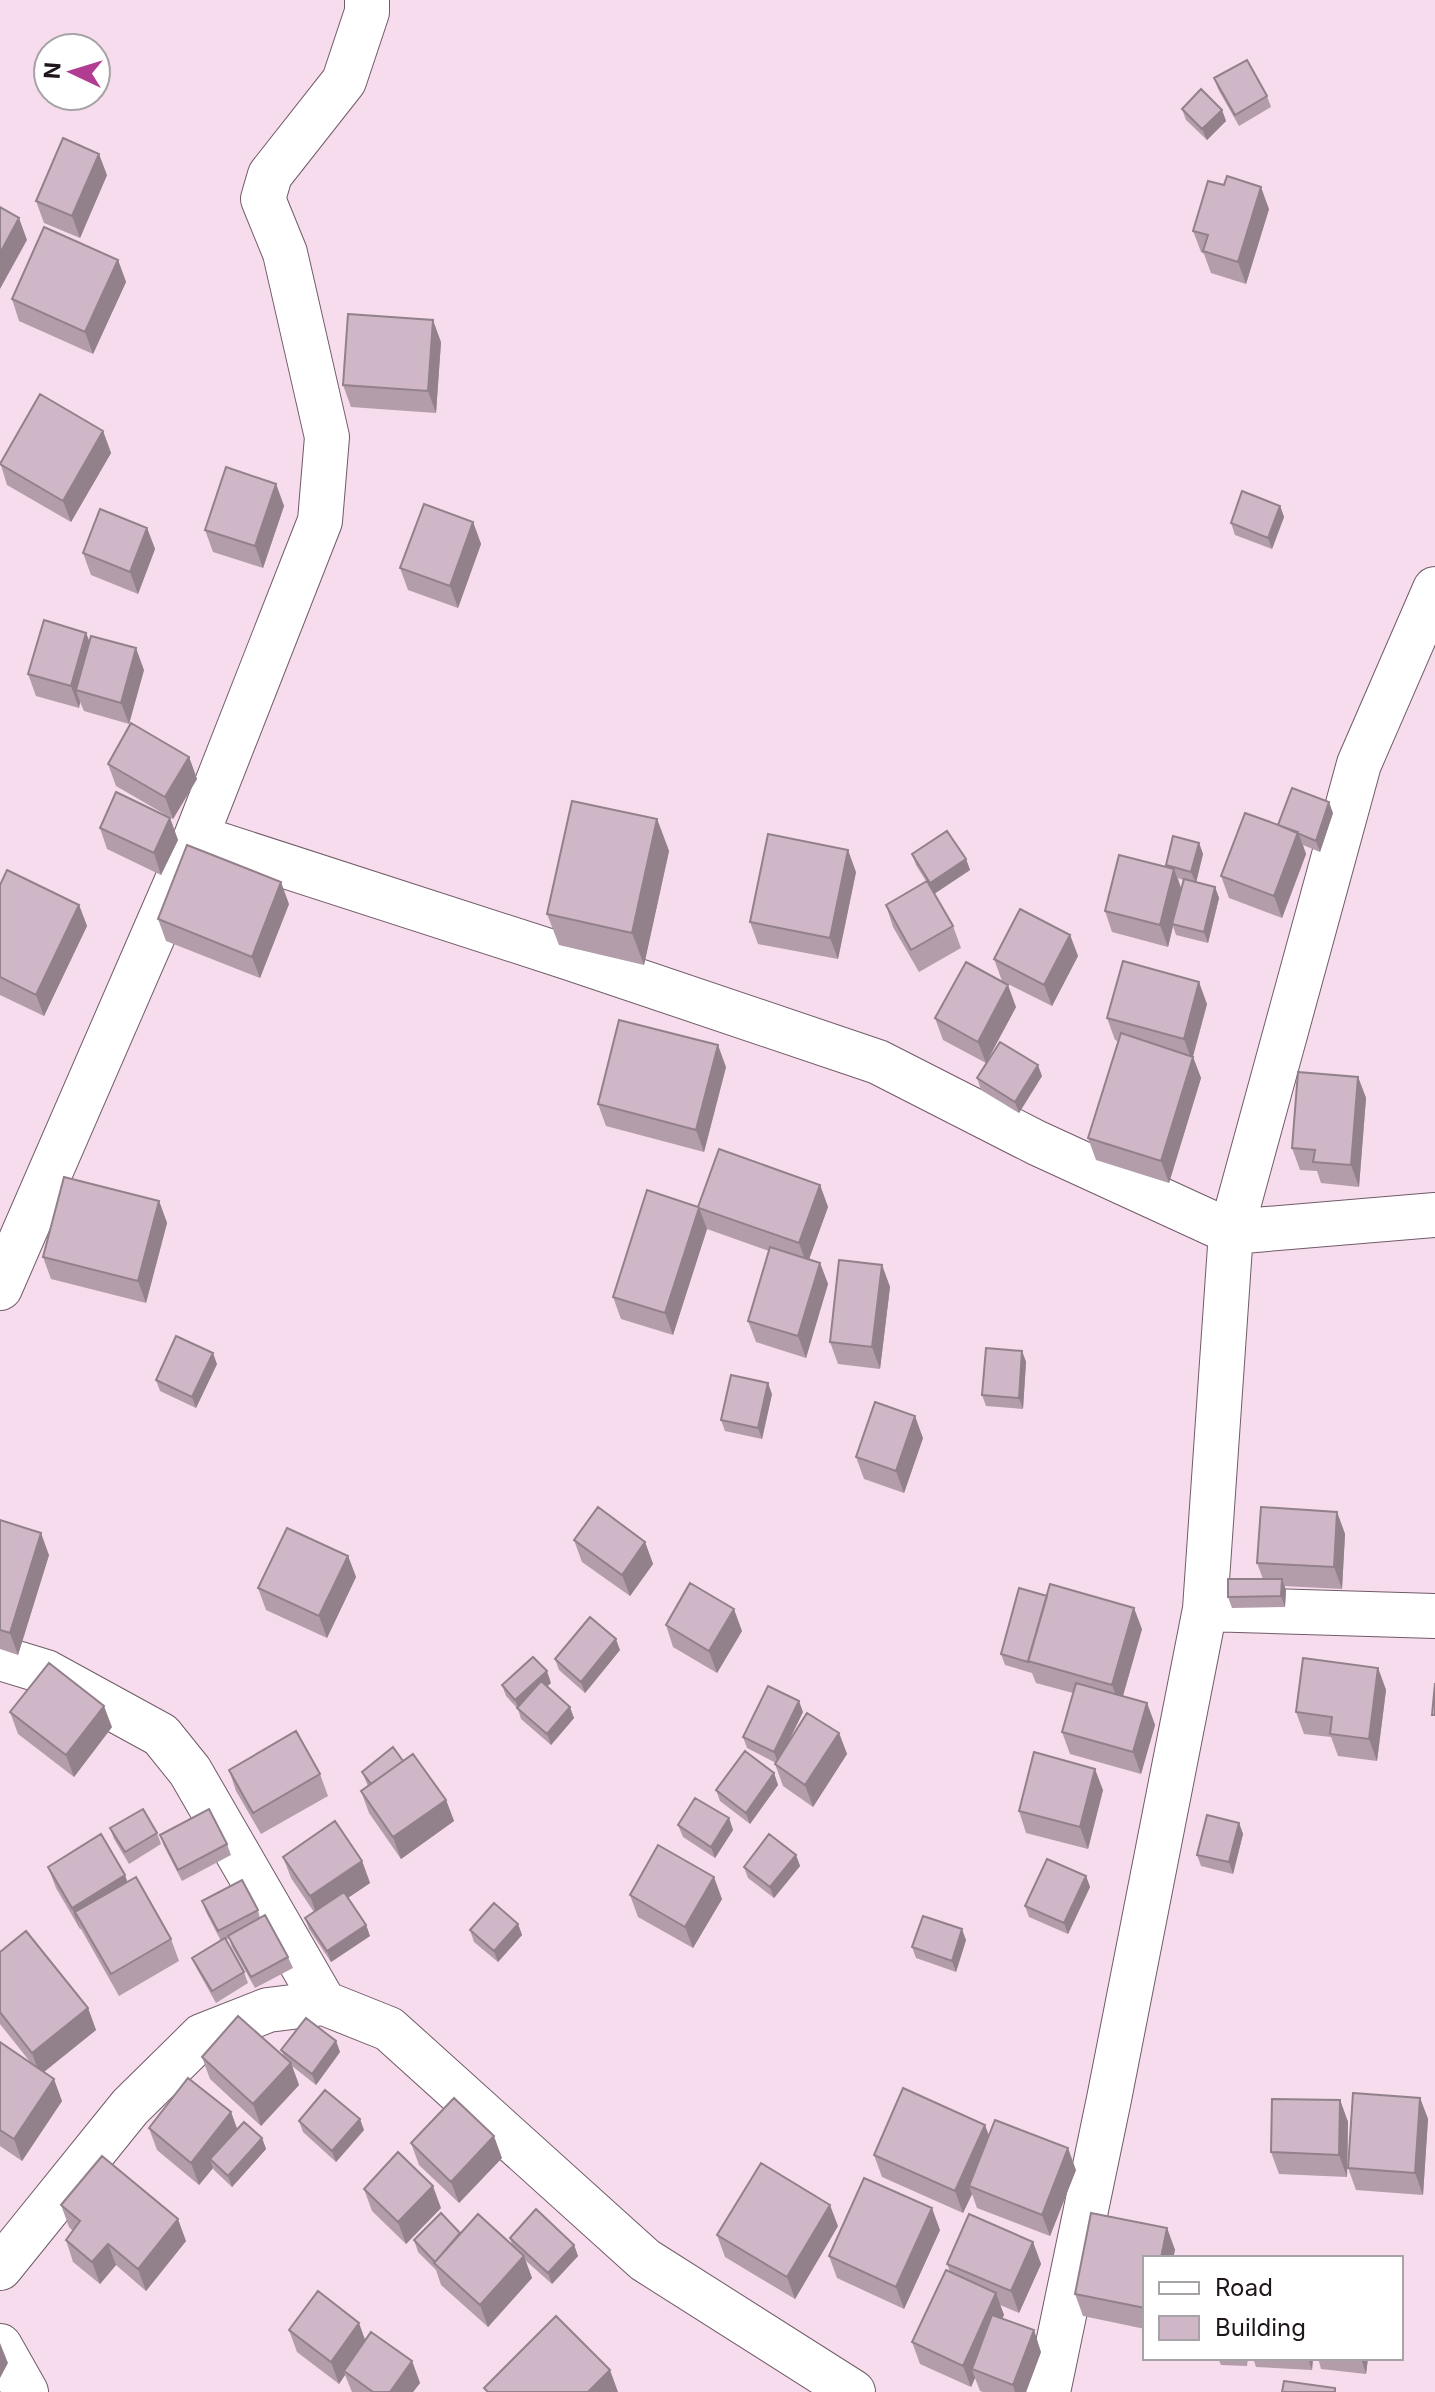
<svg xmlns="http://www.w3.org/2000/svg" width="1435" height="2392" viewBox="0 0 1435 2392" font-family="Inter,sans-serif">
<rect width="100%" height="100%" fill="#f6dcec"/>
<g fill="none" stroke-linecap="round" stroke-linejoin="round">
<g stroke="#715b69" stroke-width="46">
<path id="street" d="M196,837l374,121 308,104 159,81 194,89 204,-17
M0,1288l196,-451 124,-316 7,-84 -42,-184 -22,-54 7,-24 74,-94 23,-69v-12
M1205,1609l230,7
M0,1658l46,14 115,63 29,36 134,232
M0,2268l130,-161 72,-71 66,-26 56,-7 65,26 256,231 208,132
M0,2346l26,46
M1048,2392l61,-293 96,-490 26,-377 128,-468 76,-175"/>
</g>
<use href="#street" stroke="#fff" stroke-width="44"/>
</g>
<path fill="#b39dab" fill-rule="evenodd" d="M1214,78l53,18 4,11 -32,19 -21,-37z
M1182,109l40,1 4,11 -19,19 -21,-20z
M107,175l-27,63 -36,-15 -8,-22z
M1269,209l-23,75 -35,-11 -7,-19 -3,-2 -8,-21z
M118,260l8,22 -33,72 -74,-33 -7,-22z
M441,342l-5,71 -85,-6 -8,-22z
M103,431l8,22 -40,69 -64,-37 -7,-23z
M276,484l8,22 -21,62 -50,-16 -8,-22z
M1280,506l4,11 -12,32 -37,-14 -4,-12z
M473,522l8,22 -23,64 -50,-18 -8,-22z
M147,528l8,21 -17,45 -47,-19 -8,-22z
M86,633l4,9 54,28 -15,54 -45,-13 -4,-9 -1,6 -43,-12 -8,-22z
M189,757l8,22 -24,40 -57,-33 -8,-22z
M1333,813l-13,39 -17,-7 3,9 -24,64 -53,-20 -8,-22 57,-51z
M170,818l8,22 -17,35 -54,-26 -7,-21z
M657,819l12,32 -25,114 -85,-20 -12,-31z
M1199,843l4,11 -7,28 19,5 4,11 -11,45 -32,-8 -3,-9 -5,21 -56,-15 -7,-21 62,-44 -1,-2zM1178,878l5,2 -2,8z
M912,854l54,5 4,11 -36,24 19,32 8,22 -42,24 -26,-45 -7,-22 40,-24 -10,-16z
M856,872l-18,87 -80,-15 -8,-22z
M0,885l79,20 8,21 -43,90 -44,-21z
M289,904l-29,74 -94,-37 -8,-22z
M1070,935l8,21 -26,50 -50,-25 -8,-22z
M1207,1004l-14,53 8,21 -32,105 -73,-23 -8,-22 30,-97 -3,-1 -8,-22z
M1016,1007l-30,56 -43,-23 -8,-22z
M726,1067l-22,85 -98,-26 -8,-22z
M1042,1076l-23,37 -38,-23 -4,-12z
M1358,1077l8,21 -7,89 -38,-4 -4,-12 -17,-1 -8,-22z
M820,1185l8,22 -19,52 11,4 8,21 -22,74 -50,-16 -8,-21 21,-70 -62,-22 -34,106 -52,-16 -8,-22 85,-90z
M159,1201l8,22 -21,80 -95,-24 -8,-22z
M882,1265l8,22 -10,82 -42,-5 -8,-22z
M1022,1351l4,11 -3,47 -37,-3 -4,-11z
M217,1364l-21,44 -36,-17 -4,-11z
M772,1394l-10,45 -37,-8 -4,-11z
M923,1438l-19,55 -40,-14 -8,-22z
M1337,1512l8,22 -3,55 -58,-3 2,4 -1,17 -53,1 -4,-11 35,-18 -6,-16z
M0,1520l49,35 -31,100 -18,-6z
M574,1540l71,2 8,22 -23,32 -48,-34z
M348,1556l8,21 -29,61 -61,-28 -8,-22z
M666,1625l76,6 -25,42 -44,-26z
M1142,1629l-19,67 24,7 8,22 -14,49 -71,-20 -8,-22 11,-39 -37,-10 -4,-10 -27,-8 -4,-11z
M620,1650l-35,43 -26,-23 -4,-11z
M1378,1668l8,22 -9,71 -39,-5 -7,-19 -27,-3 -8,-22z
M551,1683l-4,3 27,32 -23,27 -30,-26 -3,-10 -12,-13 -4,-11z
M10,1712l102,15 -38,50 -56,-43z
M803,1712l-18,36 54,-15 8,21 -34,53 -30,-21 -8,-22 1,-1 -29,-15 -4,-11z
M403,1761l43,39 8,21 -53,38 -32,-46 -8,-22 7,-5 -6,-14z
M229,1770l91,4 8,22 -67,38 -25,-43z
M774,1773l4,12 -28,39 -30,-23 -4,-11z
M1103,1790l-15,59 -62,-16 -7,-22z
M729,1818l4,12 -18,28 -32,-21 -5,-12z
M1239,1823l4,11 -10,40 -32,-8 -4,-11z
M110,1828l47,5 4,11 -32,20 -15,-25z
M160,1835l67,9 4,11 -49,26 -18,-35z
M796,1855l4,11 -26,32 -26,-20 -4,-11z
M283,1857l79,4 8,22 -22,15 18,27 4,11 -39,26 -22,-33 -4,-11 9,-6 -23,-34z
M48,1867l80,15 43,57 8,22 -60,35 -38,-67h-1l-24,-41z
M1086,1876l4,11 -22,47 -39,-17 -4,-11z
M630,1895l92,4 -29,49 -55,-31z
M202,1901l56,9 2,8 28,39 5,11 -38,20 -23,-41 -3,-9 -3,2 18,32 4,11 -32,20 -19,-34 -5,-11 29,-17 -15,-29z
M518,1924l4,11 -24,27 -24,-20 -4,-12z
M966,1940l-10,32 -40,-14 -4,-11z
M0,1952l88,56 8,22 -52,42 18,29 -40,60 -22,-15v-104l31,21 -31,-39z
M336,2041l4,11 -24,33 -24,-19 7,19 -38,41 -51,-47 -8,-22 82,-1 -3,-6z
M1420,2098l8,21 -5,76 -67,-5 -8,-22z
M1340,2100l8,22 -1,55 -68,-3 -8,-22z
M231,2112l6,17 25,9 4,11 -34,38 -18,-17 -1,-2 -14,17 -42,-35 -8,-22z
M299,2121l65,9 -28,32 -33,-30z
M989,2136l87,34 -26,66 -73,-28 -5,-14 -9,19 -81,-36 -8,-22z
M411,2143l91,15 -43,45 -40,-38z
M364,2189l77,19 -35,36 -34,-33z
M61,2205l125,36 -40,50 -30,-26 -16,19 -27,-22 -7,-22 7,-9 -4,-4z
M1091,2213l76,15 8,22 -2,8h-28v71l-62,-13 -8,-22z
M838,2226l-43,73 -70,-42 -8,-22z
M940,2230l-36,79 -67,-31 -8,-22z
M460,2233l52,12 -2,-7 64,7 4,11 -26,28 -27,-24 7,18 -44,49 -47,-42 -5,-15 -18,-18 -4,-12z
M1033,2242l8,22 -22,49 -19,-8 4,10 -2,3 39,34 -15,40h-43l-3,-1 -5,-13 -4,9 -51,-23 -8,-22 38,-70 -3,-8z
M289,2330l77,10 46,21 8,22 -7,9h-61l-7,-17 -6,9 -42,-32z
M1218,2358h30l-1,8 -26,-1z
M1253,2358h60l-1,12 -56,-3z
M1318,2358h50l-2,16 -45,-5z"/>
<path fill="#92808b" d="M1222,110l4,11 -19,19 -5,-11z
M99,154l8,21 -27,63 -8,-22z
M1261,187l8,22 -23,75 -8,-22z
M19,218l8,22 -27,49v-36z
M118,260l8,22 -33,72 -8,-22z
M433,320l8,22 -5,71 -8,-22z
M103,431l8,22 -40,69 -8,-21z
M276,484l8,22 -21,62 -8,-22z
M1280,506l4,11 -12,32 -4,-11z
M473,522l8,22 -23,64 -8,-22z
M147,528l8,21 -17,45 -8,-22z
M86,633l8,22 -18,35 4,12 -1,6 -8,-22z
M136,648l8,22 -15,54 -8,-21z
M189,757l8,22 -24,40 -8,-22z
M1329,802l4,11 -13,39 -4,-11z
M170,818l8,22 -17,35 -7,-22z
M657,819l12,32 -25,114 -12,-32z
M1298,832l8,22 -24,64 -8,-22z
M1199,843l4,11 -7,29 -5,-11z
M848,850l8,22 -18,87 -8,-21z
M966,859l4,11 -36,24 -4,-11z
M1174,869l8,22 -10,33 1,2 -5,21 -8,-22z
M281,882l8,22 -29,74 -8,-21z
M1215,887l4,11 -11,45 -4,-11z
M79,905l8,21 -43,90 -8,-21z
M1070,935l8,21 -26,50 -8,-21z
M1199,982l8,22 -15,55 1,-2 8,21 -32,105 -8,-22 31,-100 -8,-22z
M1008,985l8,22 -30,56 -8,-21z
M718,1045l8,22 -22,85 -8,-22z
M1038,1065l4,11 -23,37 -4,-11z
M1358,1077l8,21 -7,89 -8,-22z
M820,1185l8,22 -21,58 -8,-22z
M159,1201l8,22 -21,80 -8,-22z
M699,1208l8,21 -34,106 -8,-22z
M820,1263l8,21 -22,74 -8,-22z
M882,1265l8,22 -10,82 -8,-22z
M1022,1351l4,11 -3,47 -4,-11z
M213,1353l4,11 -21,44 -4,-11z
M768,1383l4,11 -10,45 -4,-11z
M915,1416l8,22 -19,55 -8,-22z
M1337,1512l8,22 -3,55 -8,-22z
M41,1533l8,22 -31,100 -8,-22z
M645,1542l8,22 -23,32 -8,-21z
M348,1556l8,21 -29,61 -8,-22z
M1282,1579l4,11 -1,17 -4,-11z
M1134,1608l8,21 -22,77 -8,-21z
M734,1609l8,22 -25,42 -8,-22z
M616,1639l4,11 -35,43 -4,-11z
M1378,1668l8,22 -9,71 -8,-22z
M547,1671l4,12 -31,28 -5,-11z
M799,1701l4,11 -25,51 -4,-11z
M1147,1703l8,22 -14,49 -8,-22z
M104,1706l8,21 -38,50 -8,-22z
M570,1707l4,11 -23,27 -4,-11z
M839,1733l8,21 -34,53 -8,-22z
M1095,1769l8,21 -15,59 -8,-22z
M774,1773l4,12 -28,39 -4,-11z
M446,1800l8,21 -53,38 -8,-22z
M729,1818l4,12 -18,28 -4,-11z
M1239,1823l4,11 -10,40 -4,-12z
M796,1855l4,11 -26,32 -4,-11z
M362,1861l8,22 -52,35 -8,-22z
M125,1875l8,22 -58,15 5,17 -8,-21z
M1086,1876l4,11 -22,47 -4,-11z
M714,1877l8,22 -29,49 -8,-21z
M518,1924l4,11 -24,27 -4,-11z
M366,1925l4,11 -39,26 -4,-11z
M962,1929l4,11 -10,32 -4,-11z
M88,2008l8,22 -56,45 -8,-22z
M336,2041l4,11 -24,33 -4,-11z
M291,2063l8,22 -38,41 -8,-22z
M54,2079l8,22 -40,60 -8,-22z
M1420,2098l8,21 -5,76 -8,-22z
M1340,2100l8,22 -1,55 -8,-22z
M231,2112l8,22 -29,25 3,9 -14,17 -8,-22z
M360,2119l4,11 -28,32 -4,-11z
M985,2125l8,21 -24,40 3,8 -9,19 -8,-22z
M494,2136l8,22 -43,45 -8,-21z
M262,2138l4,11 -34,38 -4,-11z
M1068,2148l8,22 -26,66 -8,-21z
M433,2186l8,22 -35,36 -8,-22z
M830,2205l8,21 -43,73 -8,-22z
M932,2208l8,22 -36,79 -8,-22z
M178,2219l8,22 -40,50 -8,-22z
M1167,2228l8,22 -2,8h-12z
M1033,2242l8,22 -22,49 -8,-22z
M108,2244l8,21 -16,19 -8,-22z
M574,2245l4,11 -26,28 -4,-11z
M524,2256l8,22 -44,49 -8,-22z
M996,2293l8,22 -26,56 -6,-2 3,9 -4,9 -8,-21z
M1401,2310l3,8 -3,36z
M359,2323l8,22 -23,26 1,4 -6,9 -8,-22z
M1034,2330l7,22 -15,40h-11l-2,-7z
M0,2343l8,20 -8,15z
M1308,2358h5l-1,12z
M1361,2358h7l-2,16z
M412,2361l8,22 -7,9h-23z
M610,2370l8,22h-30z"/>
<path fill="#d0b7c7" stroke="#92808b" stroke-width="2" d="M1247,60l20,36 -32,19 -21,-37z
M1201,89l21,21 -20,19 -20,-20z
M63,138l36,16 -27,62 -36,-15z
M1227,176l34,11 -23,75 -35,-11 5,-16 -15,-4 15,-50 16,4z
M0,207l19,11 -19,35z
M44,227l74,33 -33,72 -73,-33z
M348,314l85,6 -5,71 -85,-6z
M40,394l63,37 -40,70 -63,-37z
M226,467l50,17 -21,62 -50,-16z
M1242,491l38,15 -12,32 -37,-15z
M424,504l49,18 -23,64 -50,-18z
M100,509l47,19 -17,44 -47,-19z
M44,620l42,13 -15,53 -43,-12z
M91,636l45,12 -15,55 -45,-13z
M131,723l58,34 -24,40 -57,-33z
M1292,788l37,14 -13,39 -38,-16z
M116,792l54,26 -16,35 -54,-25z
M572,801l85,18 -25,114 -85,-19z
M1245,813l53,19 -24,64 -53,-20z
M947,831l19,28 -36,24 -18,-29z
M768,834l80,16 -18,88 -80,-16z
M1173,836l26,7 -8,29 -25,-7z
M187,845l94,37 -29,75 -94,-38z
M1119,855l55,14 -14,56 -55,-14z
M7,870l72,35 -43,90 -36,-18v-92z
M1184,879l31,8 -11,45 -32,-8z
M927,881l26,45 -42,24 -25,-45z
M1020,909l50,26 -26,50 -50,-26z
M1123,961l76,21 -15,57 -77,-21z
M966,962l42,23 -30,57 -43,-24z
M619,1020l99,25 -22,85 -98,-26z
M1121,1033l72,24 -32,104 -73,-23z
M1000,1042l38,23 -23,37 -38,-24z
M1298,1072l60,5 -7,88 -38,-3 2,-12 -23,-2z
M719,1149l101,36 -21,58 -100,-35 -34,105 -52,-16 34,-107 51,17z
M64,1177l95,24 -21,80 -95,-24z
M770,1247l50,16 -22,73 -50,-15z
M839,1260l43,5 -10,82 -42,-5z
M176,1336l37,17 -21,44 -36,-17z
M986,1348l36,3 -3,47 -37,-3z
M731,1375l37,8 -10,45 -37,-8z
M875,1402l40,14 -19,55 -40,-14z
M598,1507l47,35 -23,33 -48,-35z
M1261,1507l76,5 -3,55 -77,-4z
M0,1520l41,13 -31,100 -10,-3z
M287,1528l61,28 -29,60 -61,-28z
M1228,1579h54l-1,17 -53,1z
M690,1583l44,26 -25,42 -43,-26z
M1050,1584l84,24 -22,77 -84,-24z
M1019,1588l28,8 -19,66 -27,-8z
M590,1617l26,22 -35,43 -26,-23z
M533,1657l14,14 -32,29 -13,-15z
M1303,1658l75,10 -9,71 -39,-5 2,-17 -36,-5z
M49,1663l55,43 -38,49 -56,-43z
M541,1681l29,26 -23,27 -30,-26z
M1076,1683l71,20 -14,49 -71,-20z
M1435,1683v32h-3z
M768,1686l31,15 -25,51 -31,-15z
M807,1713l32,20 -34,52 -30,-21z
M296,1731l24,43 -67,39 -24,-43z
M393,1747l10,14 -32,23 -9,-12z
M745,1751l29,22 -28,40 -30,-23z
M1034,1752l61,17 -15,58 -61,-16z
M413,1754l33,46 -53,37 -32,-46z
M695,1798l34,20 -18,29 -33,-22z
M143,1809l14,24 -32,19 -15,-24z
M209,1809l18,35 -49,26 -18,-35z
M1207,1815l32,8 -10,39 -32,-7z
M335,1821l27,40 -52,35 -27,-39z
M101,1834l24,41 -53,33 -24,-41z
M769,1834l27,21 -26,32 -26,-20z
M658,1845l56,32 -29,50 -55,-32z
M1047,1859l39,17 -22,47 -39,-17z
M136,1877l35,62 -60,35 -36,-62z
M242,1880l16,30 -40,21 -16,-30z
M344,1892l22,33 -39,26 -22,-33z
M494,1903l24,21 -24,27 -24,-21z
M265,1915l23,42 -37,20 -23,-41z
M923,1916l39,13 -10,32 -40,-14z
M26,1931l62,77 -56,45 -32,-41v-60z
M225,1938l19,34 -32,19 -20,-33z
M238,2016l53,47 -38,41 -51,-47z
M306,2018l30,23 -24,33 -31,-24z
M0,2042l54,37 -40,60 -14,-9z
M188,2078l43,34 -40,51 -42,-35z
M903,2088l82,37 -30,66 -81,-36z
M325,2090l35,29 -28,32 -33,-30z
M1353,2093l67,5 -5,75 -67,-5z
M454,2098l40,38 -43,46 -40,-39z
M1272,2099l68,1 -1,55 -68,-3z
M995,2120l73,28 -26,67 -73,-29z
M244,2122l18,16 -34,38 -18,-17z
M398,2152l35,34 -35,36 -34,-33z
M102,2156l76,63 -40,50 -30,-25 -16,18 -26,-22 14,-19 -19,-16z
M761,2163l69,42 -43,72 -70,-42z
M864,2178l68,30 -36,79 -67,-31z
M536,2209l38,36 -26,28 -38,-35z
M441,2213l19,20 -25,29 -21,-22z
M1091,2213l76,15 -6,30h-16v50l-70,-14z
M478,2214l46,42 -44,49 -46,-42z
M969,2214l64,28 -22,49 -64,-27z
M946,2270l50,23 -33,73 -51,-24z
M318,2291l41,32 -28,39 -42,-32z
M992,2315l42,15 -21,55 -41,-16z
M556,2316l54,54 -22,22h-100l-4,-4z
M371,2332l41,29 -22,31h-17l-29,-21z
M1284,2381l51,7v4h-53z"/>
<rect x="1143" y="2256" width="260" height="104" fill="#ffffff" stroke="#a6a2a5" stroke-width="2"/>
<rect x="1159" y="2282" width="40" height="12" fill="#ffffff" stroke="#a6a2a5" stroke-width="2"/>
<text x="1215" y="2296" font-size="24" fill="#20171d">Road</text>
<rect x="1159" y="2316" width="40" height="24" fill="#d0b7c7" stroke="#a6a2a5" stroke-width="2"/>
<text x="1215" y="2336" font-size="24" fill="#20171d">Building</text>
<g transform="translate(72 72) rotate(274)"><circle r="38" fill="#ffffff" stroke="#a6a2a5" stroke-width="2"/>
<path d="M0-6L14 30L0 20L-14 30Z" fill="#b33c93"/>
<text y="-12" font-size="22" font-weight="bold" text-anchor="middle" fill="#20171d">N</text>
</g>
</svg>
